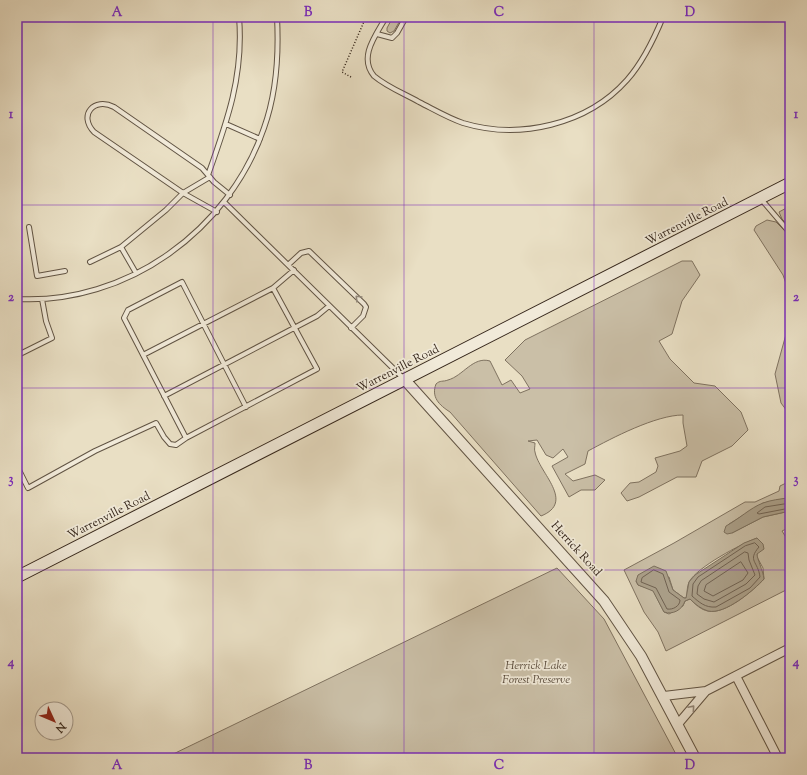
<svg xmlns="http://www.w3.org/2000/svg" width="807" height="775" viewBox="0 0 807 775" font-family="'Sorts Mill Goudy',serif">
<rect width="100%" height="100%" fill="#e9dfc4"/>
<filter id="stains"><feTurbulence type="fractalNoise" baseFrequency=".005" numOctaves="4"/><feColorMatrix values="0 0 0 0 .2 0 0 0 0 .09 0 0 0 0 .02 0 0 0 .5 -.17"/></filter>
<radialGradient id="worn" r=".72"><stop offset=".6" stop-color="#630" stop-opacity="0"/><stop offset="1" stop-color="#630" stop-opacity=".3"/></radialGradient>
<path fill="#cabfa7" stroke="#7f7260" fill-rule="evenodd" d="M393,17h9l-8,14 -4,2 -3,-2v-3z
M790,206v21l-8,-8 -3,-7z
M767,220l9,2 14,14v59l-7,-20 -29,-45 2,-4z
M682,261h10l8,14 -18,26 -10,33 -13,7 11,18 24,24 21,3 26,26 7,18 -16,16 -30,15 -6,16h-19l-38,20 -12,4 -6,-8 9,-10 9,-1 17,-10 2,-6 -3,-8 25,-7 7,-5 -4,-23v-8c-27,0 -71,23 -95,36l-3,13 -20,10 8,7 22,-6 10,5 -10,10h-14l-12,7 -17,-31 16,-9 -5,-8 -10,9 -7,-3 -9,-15 -9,1 7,2c0,3 -1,7 0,9 4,21 41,50 6,64l-91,-104c-11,-7 -19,-15 -14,-28 4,-4 7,-2 12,-4 15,-4 25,-24 42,-19l12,24 9,-5 9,13 10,-4 -8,-13 -17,-16 20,-20z
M790,324v91l-9,-12 -6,-29 13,-47z
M790,481v19l-2,-2 -25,5 -34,21 3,9 31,-16 27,-6v16l-8,4 5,8 3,-2v51l-124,63 -8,-19 -14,-20 -20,-42 50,-27 71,-41h10l24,-11 1,-5zM757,538v19l6,11 1,11c-10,11 -39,36 -56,32 -7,-1 -13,-7 -18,-12l-5,2 -2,5 -14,8 -5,-2 -11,-22 -15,-5 -2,-4 33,-4 4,13 11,8h3c0,-5 0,-12 2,-16 8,-15 52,-38 68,-44z
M557,568l47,51 74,139h-513z"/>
<path fill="#aba08a" stroke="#7b6f5d" d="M788,498l2,2v11l-27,6 -31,16 -5,1 -3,-2 2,-6c13,-7 24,-18 37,-23 8,-3 17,-4 25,-5z
M757,538l6,6 1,5 -7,5c0,5 6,16 7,25 -10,11 -39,36 -56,32 -7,-2 -13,-7 -18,-12l-5,2c-3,9 -12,14 -21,11l-11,-21 -15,-6 -2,-4 2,-6 16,-9 12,5 7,19 11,8h2l3,-16 6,-7 49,-32z"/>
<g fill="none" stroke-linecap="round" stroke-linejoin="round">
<path stroke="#706252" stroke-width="1" d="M790,503l-25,4 -8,6 2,1 31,-6
M755,543l4,4c-12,14 -1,14 1,30l-10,11 -34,19c-11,1 -17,-5 -24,-11l1,-12 5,-7 47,-31z
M745,552l3,1 1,7 6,15 -9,9 -32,18 -10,-3 -7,-5 1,-8 3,-5z
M741,562l7,11 -5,7 -30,16 -9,-5 2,-6z
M654,570l9,4 6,18 11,8c0,6 -7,10 -13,9l-11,-21 -15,-6 1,-4z"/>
<g stroke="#615444" stroke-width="6">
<path id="service" d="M386,17c-10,18 -28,40 -12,59 13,11 31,18 45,26 14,7 29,16 44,21 56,17 124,2 164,-43 16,-18 27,-41 36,-63
M377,34l15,4 5,-5 9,-16
M226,124l34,15
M208,175c19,-53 36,-100 31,-158
M761,199l29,34
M224,202l180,177
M217,212l-34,-19 -89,-61c-16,-17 0,-35 20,-25l88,61 12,14 16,13
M29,227l8,49 28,-5
M121,247l15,26
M90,262l31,-15 45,-37 17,-17 27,-16
M288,265l13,-12 8,-2 55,53 2,3 -3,9 -12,12
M17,299c110,6 212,-69 247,-171 13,-36 15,-73 13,-111
M143,355l130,-67 21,-18
M17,357l3,-3 32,-16 -6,-17 -4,-22
M164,396l153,-80 12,-10
M246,407l-64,-125 -54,28 -4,8 62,120 131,-69 -44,-81
M17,466l11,22 67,-37 61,-28 8,14 6,7 6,1 10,-7"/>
</g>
<g stroke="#615444" stroke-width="10">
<path id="minor" d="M736,676l42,82
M664,696l42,-5 84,-43
M678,724l28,-33"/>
</g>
<g stroke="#615444" stroke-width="12">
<path id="tertiary" d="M405,380l199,221 37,55 54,102"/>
</g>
<g stroke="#34251a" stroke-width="13">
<path id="secondary" d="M17,577l773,-394"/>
</g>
<path stroke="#34251a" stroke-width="1.5" stroke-dasharray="1 2" stroke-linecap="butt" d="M351,77l-9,-5 24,-55"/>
<use href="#service" stroke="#f1ead9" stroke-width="4"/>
<use href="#minor" stroke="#f1ead9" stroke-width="8"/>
<use href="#tertiary" stroke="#f1ead9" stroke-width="10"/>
<use href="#secondary" stroke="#f1ead9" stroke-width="11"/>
</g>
<defs><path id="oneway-chevron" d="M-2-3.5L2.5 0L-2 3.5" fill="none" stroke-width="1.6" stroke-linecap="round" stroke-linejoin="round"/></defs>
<g stroke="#92887a">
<use href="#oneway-chevron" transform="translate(358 298) rotate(-135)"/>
<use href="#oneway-chevron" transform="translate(692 708) rotate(-49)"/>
</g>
<path fill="none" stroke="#7b2cbf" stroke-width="1" stroke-opacity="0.55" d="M213,17v741M404,17v741M594,17v741M17,205h773M17,388h773M17,570h773"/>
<g text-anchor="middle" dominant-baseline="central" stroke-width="3.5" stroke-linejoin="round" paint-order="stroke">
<g font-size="12" fill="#34251a" stroke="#f1ead9">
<text transform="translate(687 222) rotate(-27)">Warrenville Road</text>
<text transform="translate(398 369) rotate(-27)">Warrenville Road</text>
<text transform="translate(109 516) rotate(-27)">Warrenville Road</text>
<text transform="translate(576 549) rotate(48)">Herrick Road</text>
</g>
<g font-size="12" font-style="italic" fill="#5a4c3d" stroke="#f1ead9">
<text x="536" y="666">Herrick Lake<tspan x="536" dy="14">Forest Preserve</tspan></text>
</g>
</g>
<rect width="807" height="775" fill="none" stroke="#e9dfc4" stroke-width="44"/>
<g transform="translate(54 721) rotate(134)"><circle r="19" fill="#f1ead9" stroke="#a59b8d"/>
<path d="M0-3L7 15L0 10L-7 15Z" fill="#8f2418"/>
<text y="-6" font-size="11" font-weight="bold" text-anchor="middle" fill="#34251a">N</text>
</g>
<rect x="22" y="22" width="763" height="731" fill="none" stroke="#7b2cbf" stroke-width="1.5"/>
<g font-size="13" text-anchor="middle" font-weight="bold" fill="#7b2cbf">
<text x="117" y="16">A</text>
<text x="308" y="16">B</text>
<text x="499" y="16">C</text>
<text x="690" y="16">D</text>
<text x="11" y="118">1</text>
<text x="796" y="118">1</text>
<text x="11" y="301">2</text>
<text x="796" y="301">2</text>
<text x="11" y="483">3</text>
<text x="796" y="483">3</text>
<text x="11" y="666">4</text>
<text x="796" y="666">4</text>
<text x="117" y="769">A</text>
<text x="308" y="769">B</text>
<text x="499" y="769">C</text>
<text x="690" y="769">D</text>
</g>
<rect width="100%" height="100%" filter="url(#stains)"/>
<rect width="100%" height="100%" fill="url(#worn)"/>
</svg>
